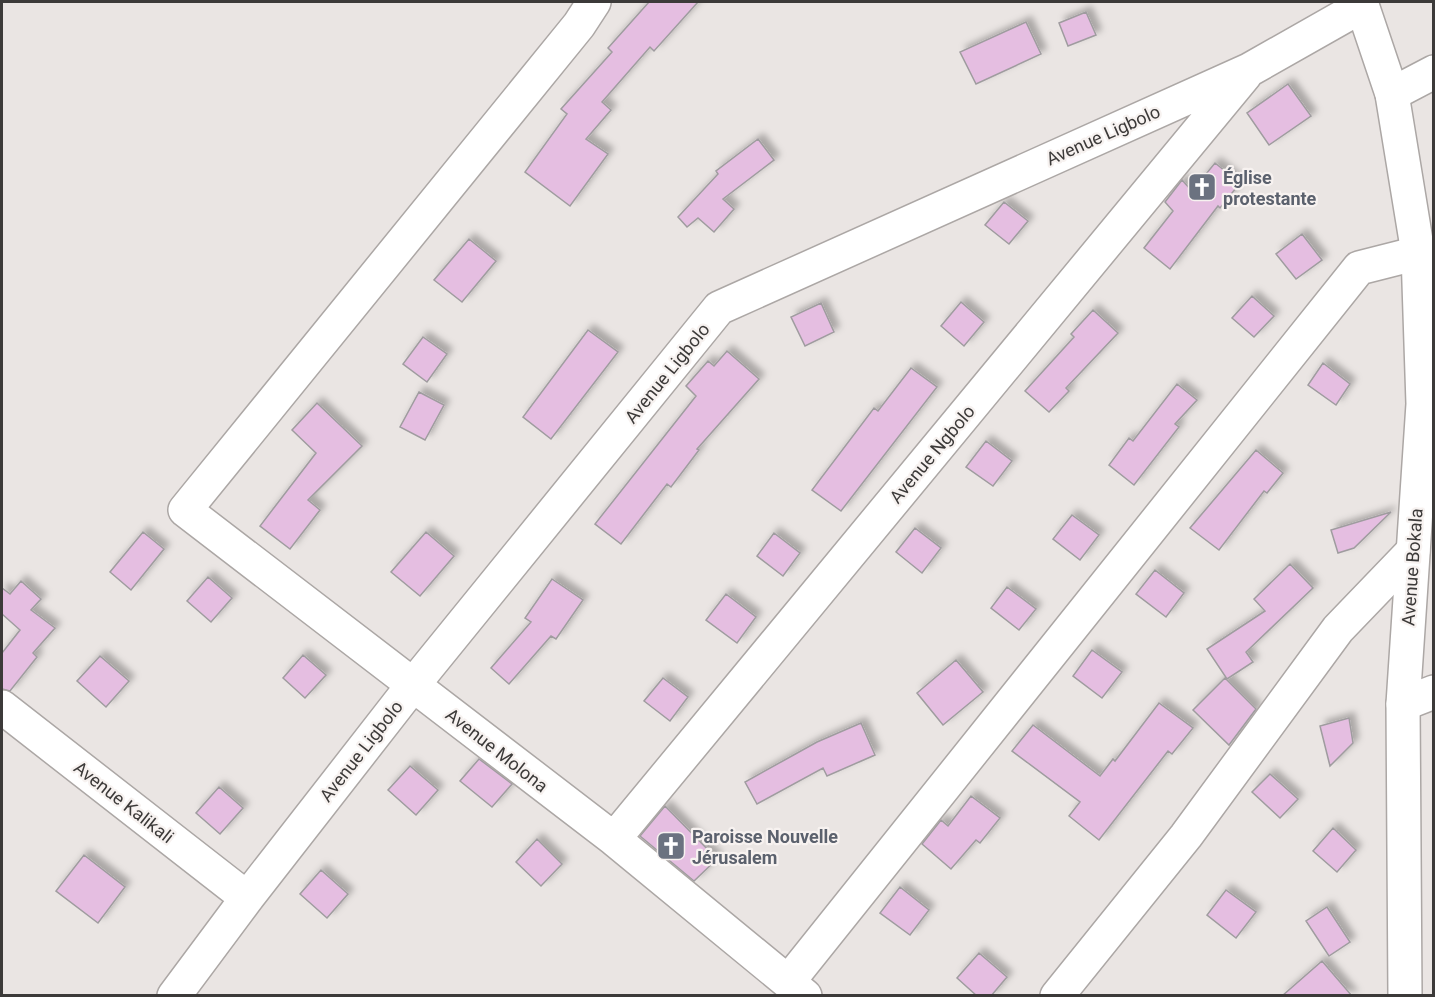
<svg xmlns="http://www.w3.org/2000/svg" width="1435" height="997" viewBox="0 0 1435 997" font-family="Roboto,sans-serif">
<defs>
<filter id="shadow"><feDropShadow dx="5.5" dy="-5.5" stdDeviation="3" flood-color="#0004"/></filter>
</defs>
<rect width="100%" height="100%" fill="#eae5e3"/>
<path fill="#e5bee1" stroke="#9f9c9f" stroke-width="1.5" filter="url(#shadow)" d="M649,2h49l-44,49 -4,-4 -48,55 9,8 -25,29 22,15 -38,52 -45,-34 42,-58 -6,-5 51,-57 -4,-4z
M1086,12l10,23 -28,11 -9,-23z
M1026,22l15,32 -65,30 -16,-32z
M1288,84l23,32 -42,29 -22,-32z
M758,139l16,21 -51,39 11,10 -20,23 -16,-14 -11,9 -9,-10 40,-43 -2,-3z
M1215,163l25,20 -20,25 -2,-2 -48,63 -26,-21 29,-37 -8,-9 17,-22 10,11z
M1004,202l24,19 -19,23 -24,-19z
M1302,234l20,26 -26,19 -20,-25z
M469,239l27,22 -34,41 -28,-22z
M1252,296l22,20 -20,21 -22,-19z
M961,302l23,20 -20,24 -23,-20z
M821,303l13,29 -29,14 -14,-29z
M1093,310l25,23 -52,55 3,3 -20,21 -24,-21 49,-54 -3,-3z
M588,330l30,22 -67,87 -28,-22z
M423,337l24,17 -20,28 -24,-18z
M727,351l32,28 -62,70 2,1 -28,37 -4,-3 -46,60 -26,-20 101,-128 -10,-10 22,-25 6,5z
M1323,363l27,21 -14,21 -28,-20z
M911,368l26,19 -96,124 -29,-21 62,-82 4,3z
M1177,384l20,16 -22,24 4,3 -45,58 -25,-20 20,-27 4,3z
M419,392l25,13 -19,35 -25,-13z
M317,403l45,43 -54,54 12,10 -30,39 -30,-23 56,-73 -24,-23z
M986,441l26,20 -19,25 -27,-19z
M1256,450l27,23 -16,20 -3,-2 -45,59 -29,-22z
M1391,512l-37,36 -16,5 -7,-23z
M1072,515l27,20 -19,25 -27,-21z
M915,528l26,20 -19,25 -26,-21z
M143,532l21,17 -33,41 -21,-18z
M426,532l28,24 -34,40 -29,-24z
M774,533l26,20 -17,23 -26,-20z
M1290,564l23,24 -67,64 7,10 -26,17 -20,-30 58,-38 -11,-12z
M1155,570l29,23 -18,24 -30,-23z
M208,577l24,21 -21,24 -24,-21z
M552,579l31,21 -27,39 -5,-3 -42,48 -18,-16 40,-46 -6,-4z
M21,581l20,18 -10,11 24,18 -22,25 4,4 -27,34 -8,-2v-36l18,-23 -18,-16v-26l8,6z
M1007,587l29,22 -17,21 -28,-22z
M726,594l30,23 -19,26 -31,-23z
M1092,650l30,22 -20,26 -29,-22z
M303,655l23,20 -21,23 -22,-20z
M100,656l29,25 -23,26 -29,-26z
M956,660l27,32 -40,33 -26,-32z
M663,678l25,19 -18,24 -26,-20z
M1225,678l31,31 -27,36 -36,-35z
M1159,703l34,25 -21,26 -4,-3 -69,89 -30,-24 11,-14 -68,-51 21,-26 67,51 13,-17 2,2z
M1349,718l4,25 -23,23 -10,-40z
M861,723l14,32 -48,21 -4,-8 -66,36 -12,-22 72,-40z
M479,759l33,25 -20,23 -32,-26z
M410,766l28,24 -22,25 -28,-25z
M1270,774l28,25 -18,19 -28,-26z
M219,787l24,21 -23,26 -24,-21z
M971,796l29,22 -20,25 -4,-3 -25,29 -29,-25 19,-24 7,6z
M665,806l52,53 -23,22 -54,-45z
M1333,828l23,22 -19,22 -24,-21z
M537,839l25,25 -21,22 -25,-24z
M84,855l41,32 -27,36 -42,-32z
M321,870l27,24 -21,24 -27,-24z
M900,887l29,23 -19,25 -30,-22z
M1226,890l30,22 -20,26 -29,-23z
M1327,907l23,35 -21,14 -23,-35z
M979,953l28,24 -16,19h-14l-20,-18z
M1322,961l30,35h-70z"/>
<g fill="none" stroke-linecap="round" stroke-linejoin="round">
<g stroke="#aca7a5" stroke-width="36">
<path id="street" d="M594,2l-15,23 -394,485 429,329 191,157
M1392,94l42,-22
M1403,704l31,-12
M2,707l245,191
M614,839l631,-764
M788,982l571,-714 59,-15
M174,996l73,-98 166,-213 306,-377 530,-238 113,-64
M1057,996l129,-160 152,-207 75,-78"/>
</g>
<g stroke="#aca7a5" stroke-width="36">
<path id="secondary" d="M1361,2l31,92 26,159 5,151 -20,300 2,292"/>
</g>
<use href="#street" stroke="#fff" stroke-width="33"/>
<use href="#secondary" stroke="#fff" stroke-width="33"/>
</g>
<defs>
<g id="church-square" transform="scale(1.5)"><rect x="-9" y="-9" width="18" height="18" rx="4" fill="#6b7280" stroke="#f7f2f0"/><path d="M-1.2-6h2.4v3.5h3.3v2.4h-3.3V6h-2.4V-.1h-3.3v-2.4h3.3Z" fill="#fff"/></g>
</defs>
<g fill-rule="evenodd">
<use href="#church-square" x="1202" y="187"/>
<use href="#church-square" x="671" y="846"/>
</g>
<g text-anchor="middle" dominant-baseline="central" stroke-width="4.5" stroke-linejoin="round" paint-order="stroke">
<g font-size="18" fill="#3c3a39" stroke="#f7f2f0">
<text transform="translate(1103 135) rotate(-24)">Avenue Ligbolo</text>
<text transform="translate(667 373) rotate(-51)">Avenue Ligbolo</text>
<text transform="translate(932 454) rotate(-50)">Avenue Ngbolo</text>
<text transform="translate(1412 567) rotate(-86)">Avenue Bokala</text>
<text transform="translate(497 750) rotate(38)">Avenue Molona</text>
<text transform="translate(361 751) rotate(-52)">Avenue Ligbolo</text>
<text transform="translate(124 802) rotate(38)">Avenue Kalikali</text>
</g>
<g font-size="18" font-weight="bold" fill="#5b616d" stroke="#f7f2f0" text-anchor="start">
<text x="1223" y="177">Église<tspan x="1223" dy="21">protestante</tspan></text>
<text x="692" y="836">Paroisse Nouvelle<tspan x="692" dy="21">Jérusalem</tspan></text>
</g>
</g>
<rect width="1435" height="997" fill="none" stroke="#3c3a39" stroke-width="6"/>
</svg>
